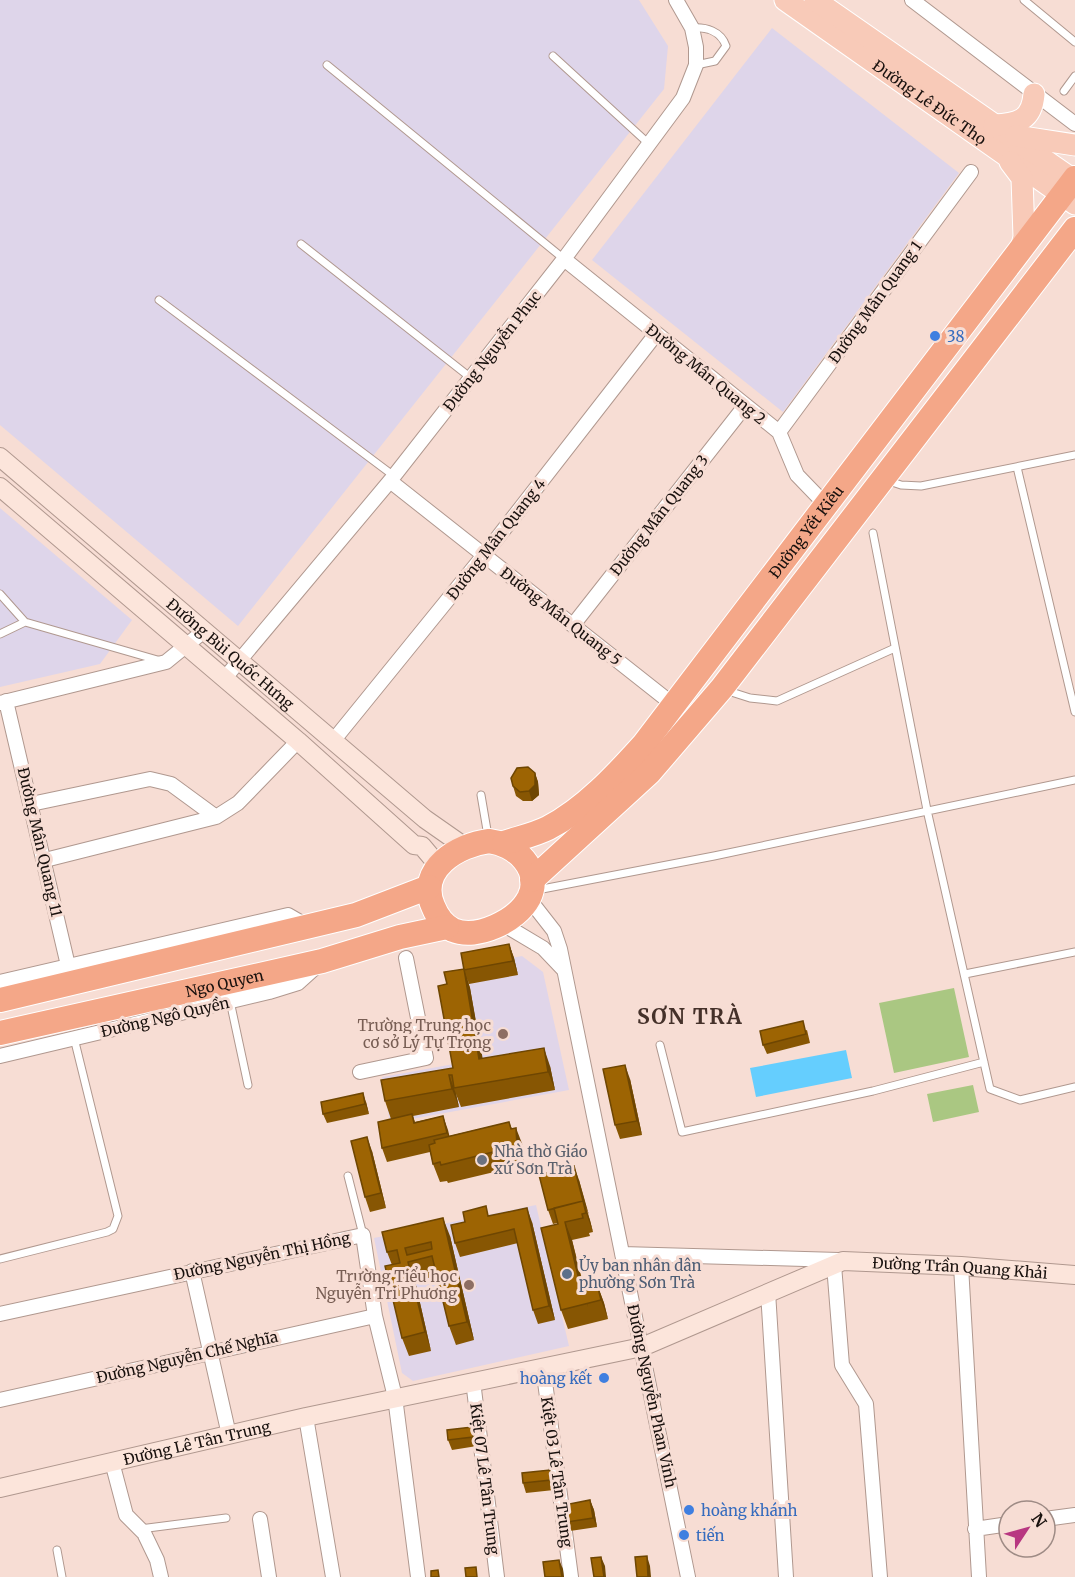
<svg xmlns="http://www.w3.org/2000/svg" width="1075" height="1577" viewBox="0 0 1075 1577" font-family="Merriweather,serif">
<rect width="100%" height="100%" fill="#f7ddd4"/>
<path fill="#ded5ea" d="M0,0h639l29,46 -4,43 -426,537 -238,-201z
M772,28l187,145 -176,239 -191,-152z
M0,508l132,112 -32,44 -100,23z"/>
<path fill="#e0d5e9" d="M522,956l21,16 26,118 -179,33 -8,-46 72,-13 16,-76 -4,-21z
M536,1205l33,141 -156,35 -11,-8 -28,-135z"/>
<path fill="#aac782" d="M954,988l15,69 -75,16 -15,-70z
M973,1085l6,27 -46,10 -6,-28z"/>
<path fill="#65cefe" d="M846,1050l6,28 -96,19 -6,-29z"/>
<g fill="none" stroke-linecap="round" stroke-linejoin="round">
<g stroke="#b0988f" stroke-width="9">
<path id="lane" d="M1024,0l51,42
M692,28c14,-1 29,3 34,18l-11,15 -19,4
M553,56l96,88
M327,65l237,194
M1064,91l11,-15
M301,244l170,134
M159,300l235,176
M1017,467l58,245
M886,480l15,5 20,1 154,-31
M873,533l54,277 63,279 30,11 55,-13
M0,594l25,28
M0,634l25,-12 136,39
M725,690l25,8 27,3 118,-53
M481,795l7,41
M537,890l177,-34 361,-76
M965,974l110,-22
M230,1001l18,84
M660,1045l22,87 191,-41 111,-29
M348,1176l15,59
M0,1259l107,-27 6,-3 5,-13 -44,-178
M140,1529l86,-11
M57,1550l5,27"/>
</g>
<g stroke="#b0988f" stroke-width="16">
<path id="street" d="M912,0l163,124
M564,259l215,173 18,43 30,31
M779,432l192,-260
M390,481l285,225
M573,625l172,-219
M224,679l166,-198 174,-222 119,-161 13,-33v-18l-4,-19 -16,-28
M6,701l64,273
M0,703l166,-41 38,-31
M333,741l151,-186 172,-221
M31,804l119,-25 21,5 45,33
M45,860l171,-43 22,-14 60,-62
M529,899l25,32 6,18 128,628
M501,923l42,25 20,21
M0,982l288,-67 19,11
M0,1056l269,-64 29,-9 20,-18
M360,1072l66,-14 -20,-100
M622,1254l217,6
M834,1265l8,100 24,39 14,173
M961,1266l18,311
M192,1271l37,164
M768,1292l18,285
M0,1314l363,-79 12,81 20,81 23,180
M543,1367l28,210
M473,1381l24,196
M0,1400l375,-84
M306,1417l27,160
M112,1462l14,53 18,18 13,27 4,17
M260,1519l9,58
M1045,1519l30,-4
M975,1529l34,-5"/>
</g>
<g stroke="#b0988f" stroke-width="20">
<g id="secondary">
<path id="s1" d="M0,457l425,362 40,28"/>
<path d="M0,487l298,254 116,104 8,1 16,19"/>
<path id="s2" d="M0,1488l306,-71 336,-70 201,-86 118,5 114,9"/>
</g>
</g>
<g stroke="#fff" stroke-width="23">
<g id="primary">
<path id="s3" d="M785,0l290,204"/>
<path d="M815,0l260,181"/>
<path d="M994,125c24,-1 38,-5 40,-31"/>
<path d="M1016,136l59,9"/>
<path d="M1010,162l12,16 2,59 -3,12"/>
</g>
</g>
<g stroke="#fff" stroke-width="26">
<g id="highway">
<path d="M489,841c26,3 54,28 40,57 -12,23 -52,42 -76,32 -10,-5 -16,-14 -20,-24 -16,-37 25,-61 56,-65z"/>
<path id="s4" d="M504,843c15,-5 30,-8 44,-15 37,-19 69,-54 96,-84l431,-566"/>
<path d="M532,880l117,-107 73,-85 353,-459"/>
<path d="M0,1000l356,-85 73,-28"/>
<path id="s5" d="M0,1033l322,-72 78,-24 47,-10"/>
</g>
</g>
<use href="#lane" stroke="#fff" stroke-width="7"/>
<use href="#street" stroke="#fff" stroke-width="14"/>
<use href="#secondary" stroke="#fce5db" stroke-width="18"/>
<use href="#primary" stroke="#f8cab8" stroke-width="21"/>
<use href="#highway" stroke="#f4a788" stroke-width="24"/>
</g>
<path fill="#875603" d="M535,773l3,9 1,13 -7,6h-9l-7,-5 -3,-10z
M509,944l5,14 4,17 -49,9 -5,-14z
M464,969l6,19 12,70 68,8 5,24 -94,17 -5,-13 3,13 -46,9 2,6 28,-6 6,20 60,-14 3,7 11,17 1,19 -76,18 -1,-2 -7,1 -7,-18 -3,-12 -43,10 -5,-14 9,-29 -6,-18 68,-33 -6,-84z
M807,1030l3,13 -43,11 -4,-9z
M630,1079l12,56 -22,4 -5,-14z
M366,1102l3,12 -42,9 -4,-9z
M372,1151l14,57 -16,4 -5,-15z
M579,1180l14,52 -4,1 1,3 -18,4 12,47 13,-3 7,19 4,16 -40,10 -7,-19 -3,-86v-1l-5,1 -5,-14z
M490,1216l42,6 23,98 -17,4 -5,-14 -15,-67 -58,14 -5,-14z
M450,1236l24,104 -18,5 -7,-19 -12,-50 -22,5 16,70 -22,5 -7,-18 -10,-73 -5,-13z
M472,1427l3,9 2,10 -25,4 -4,-10z
M550,1470l3,10 1,10 -28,3 -3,-10z
M590,1500l4,10 3,17 -27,4 -3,-9z"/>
<path fill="#6e4602" d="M535,773l3,9 1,13 -7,6 -3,-10z
M509,944l5,14 4,17 -5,-14z
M464,969l6,19 16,89 -7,-18z
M544,1048l6,18 5,24 -7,-18z
M625,1065l5,14 12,56 -5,-14z
M449,1075l7,19 3,13 -7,-18z
M363,1093l3,9 3,12 -4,-10z
M443,1116l5,14 4,17 -5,-14z
M509,1122l7,18v-12l7,18 1,19z
M367,1137l5,14 14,57 -5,-15z
M574,1166l5,14 10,35 -6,-14z
M583,1201l7,19 3,12 -7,-19z
M527,1208l5,14 23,98 -6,-14z
M443,1218l7,18 24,104 -7,-18z
M565,1222l7,18 16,67 -7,-19z
M408,1262l7,19 16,70 -6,-19z
M597,1284l7,19 4,16 -7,-19z
M472,1427l3,9 2,10 -4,-9z
M550,1470l3,10 1,10 -3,-10z
M590,1500l4,10 3,17 -4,-9z
M647,1556l3,10 1,11h-3z
M601,1557l4,9 1,11h-2z
M559,1560l4,9 1,8h-2z"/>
<path fill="#9d6403" stroke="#6e4602" stroke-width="1.5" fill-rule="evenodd" d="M528,767l7,6v12l-6,6 -9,1 -7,-6 -2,-8 6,-10z
M509,944l4,17 -49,9 -3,-17z
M464,969l15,90 65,-11 4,24 -94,16 -2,-13h-3l3,14 -67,12 -4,-21 72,-12 -15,-82 9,-2 -3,-12z
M803,1021l3,13 -43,11 -3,-14z
M625,1065l12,56 -22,4 -12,-56z
M363,1093l2,11 -42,10 -2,-12z
M412,1114l2,9 29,-7 4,17 -65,15 -4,-26z
M509,1122l2,7 5,-1 1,18 -76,19 -1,-3 -7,2 -4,-19 6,-2 -1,-3z
M367,1137l14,56 -16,4 -14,-56z
M574,1166l9,35 -35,9 -9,-35z
M583,1201l3,12 -4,1 1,4 -18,4 16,66 16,-4 4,16 -40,10 -20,-82 17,-4 -4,-16z
M486,1206l2,10 39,-8 22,98 -16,4 -19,-81 -59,14 -4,-18 14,-3 -2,-10z
M443,1218l24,104 -18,4 -17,-70 -24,6 17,70 -23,6 -17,-72 15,-3 -3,-13 -10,2 -5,-20zM431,1242l1,7 -25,6 -2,-7z
M472,1427l1,10 -25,3 -1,-10z
M550,1470l1,10 -28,3 -1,-10z
M590,1500l3,18 -26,4 -3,-17z
M647,1556l1,21h-11l-2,-20z
M601,1557l3,20h-10l-3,-19z
M559,1560l3,17h-17l-2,-15z
M476,1567l1,10h-11l-1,-9z
M438,1570l1,7h-8v-6z"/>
<g fill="#3f7fe0" stroke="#f7ddd4" stroke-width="2">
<circle cx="935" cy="336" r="6"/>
<circle cx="604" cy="1378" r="6"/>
<circle cx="689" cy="1510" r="6"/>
<circle cx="684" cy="1535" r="6"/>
</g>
<g fill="#8d6e63" stroke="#f7ddd4" stroke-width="2">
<circle cx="503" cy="1034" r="6"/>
<circle cx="469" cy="1285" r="6"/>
</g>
<circle fill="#6b7280" stroke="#f7ddd4" stroke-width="2" cx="482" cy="1160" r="6"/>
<circle fill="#5c6f8a" stroke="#f7ddd4" stroke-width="2" cx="567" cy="1274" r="6"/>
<g text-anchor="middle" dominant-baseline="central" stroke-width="6" stroke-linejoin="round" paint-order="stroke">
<g font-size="15" fill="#19110e" stroke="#f7ddd4">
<text stroke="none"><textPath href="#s3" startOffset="177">Đường Lê Đức Thọ</textPath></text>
<text transform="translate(875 302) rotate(-54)">Đường Mân Quang 1</text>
<text transform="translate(492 351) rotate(-52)">Đường Nguyễn Phục</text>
<text transform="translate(706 374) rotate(39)">Đường Mân Quang 2</text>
<text transform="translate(659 515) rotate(-52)">Đường Mân Quang 3</text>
<text stroke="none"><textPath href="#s4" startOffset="442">Đường Yết Kiêu</textPath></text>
<text transform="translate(496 539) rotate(-52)">Đường Mân Quang 4</text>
<text transform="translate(561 616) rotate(38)">Đường Mân Quang 5</text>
<text stroke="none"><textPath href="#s1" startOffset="303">Đường Bùi Quốc Hưng</textPath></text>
<text transform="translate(40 842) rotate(77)">Đường Mân Quang 11</text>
<text stroke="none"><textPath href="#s5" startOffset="230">Ngo Quyen</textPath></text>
<text transform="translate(165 1017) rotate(-13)">Đường Ngô Quyền</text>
<text transform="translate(262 1256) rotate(-12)">Đường Nguyễn Thị Hồng</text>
<text stroke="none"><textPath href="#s2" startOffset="993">Đường Trần Quang Khải</textPath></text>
<text transform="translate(187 1357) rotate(-13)">Đường Nguyễn Chế Nghĩa</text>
<text transform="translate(652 1396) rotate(78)">Đường Nguyễn Phan Vinh</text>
<text stroke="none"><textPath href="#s2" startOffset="202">Đường Lê Tân Trung</textPath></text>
<text transform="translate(557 1472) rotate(82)">Kiệt 03 Lê Tân Trung</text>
<text transform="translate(485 1479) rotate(83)">Kiệt 07 Lê Tân Trung</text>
</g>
<g font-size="15" fill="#366cbe" stroke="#f7ddd4" text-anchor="start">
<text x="947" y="336">38</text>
<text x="592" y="1378" text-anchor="end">hoàng kết</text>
<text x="701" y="1510">hoàng khánh</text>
<text x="696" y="1535">tiến</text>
</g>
<g font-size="15" fill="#785e54" stroke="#f7ddd4" text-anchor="end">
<text x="491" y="1025">Trường Trung học<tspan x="491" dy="17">cơ sở Lý Tự Trọng</tspan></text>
<text x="457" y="1276">Trường Tiểu học<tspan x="457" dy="17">Nguyễn Tri Phương</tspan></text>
</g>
<g font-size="15" fill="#5b616d" stroke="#f7ddd4" text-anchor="start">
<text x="494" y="1151">Nhà thờ Giáo<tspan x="494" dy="17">xứ Sơn Trà</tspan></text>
</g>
<g font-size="15" fill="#4e5e75" stroke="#f7ddd4" text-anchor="start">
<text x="579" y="1265">Ủy ban nhân dân<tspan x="579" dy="17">phường Sơn Trà</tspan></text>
</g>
<g font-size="21" font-weight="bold" letter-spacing="1.5" fill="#45312a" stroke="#f7ddd4">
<text x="690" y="1016">SƠN TRÀ</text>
</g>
</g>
<g transform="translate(1027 1529) rotate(54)"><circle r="28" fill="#f7ddd4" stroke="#9e8b85" stroke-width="1.5"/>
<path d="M0-4.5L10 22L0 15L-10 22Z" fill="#b83781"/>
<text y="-9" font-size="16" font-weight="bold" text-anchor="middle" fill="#19110e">N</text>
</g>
</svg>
